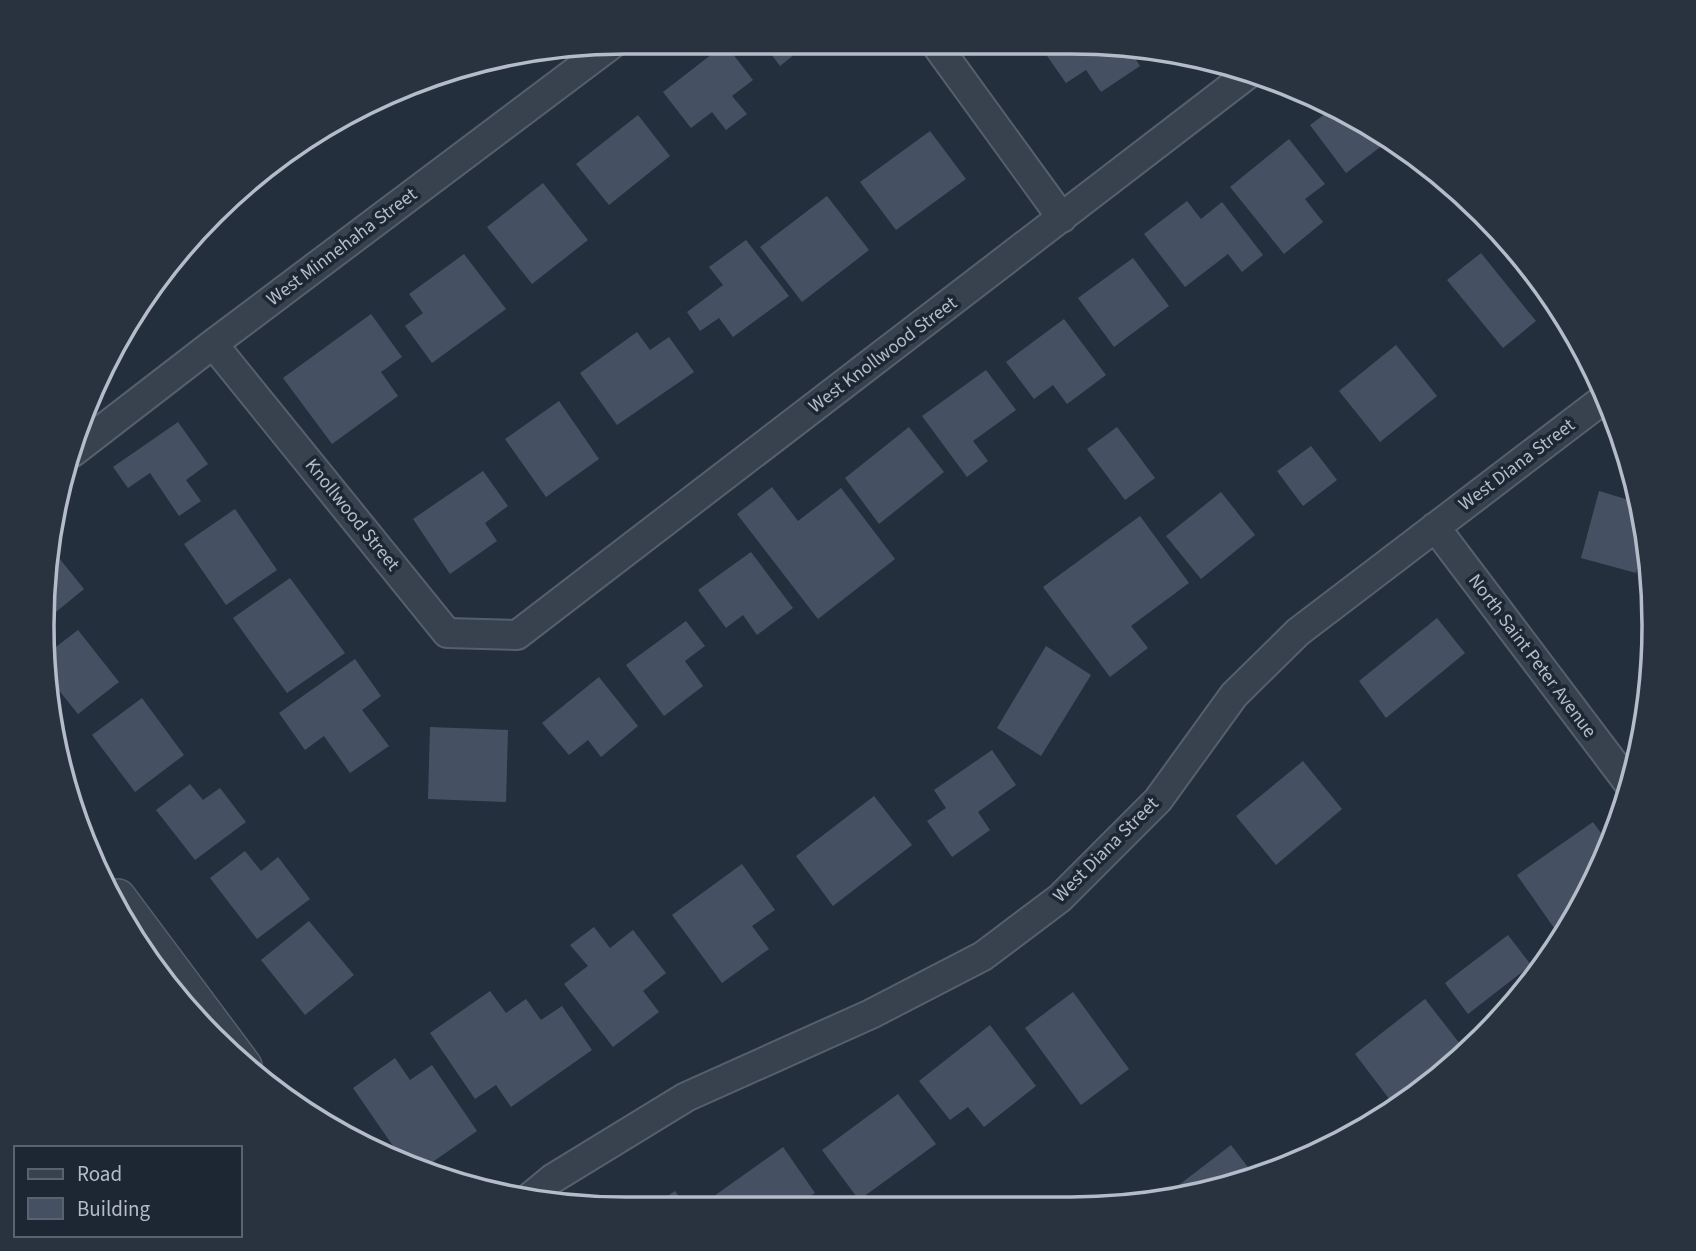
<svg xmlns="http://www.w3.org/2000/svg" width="1696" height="1251" viewBox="0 0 1696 1251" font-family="'Source Sans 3',sans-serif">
<rect width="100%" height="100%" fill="#242f3e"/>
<path fill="#455162" d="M762,42h48l-30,24z
M1038,43h70l19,3 13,20 -39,26 -15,-22 -20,13z
M725,44l28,36 -21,16 15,18 -21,16 -14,-18 -21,16 -28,-36z
M363,109l-31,24 -5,-7 6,-6z
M1329,111l43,19 11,15 -37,28 -36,-48z
M638,115l32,41 -61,49 -33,-41z
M930,131l36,48 -70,51 -36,-48z
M1289,139l36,45 -20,15 18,23 -39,32 -54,-67z
M308,141l5,6 -50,37 -3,-4z
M543,183l45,57 -56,44 -45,-57z
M827,196l42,54 -67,52 -42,-55z
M1187,201l14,18 21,-17 41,53 -21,17 -14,-18 -43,33 -41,-53z
M234,202l3,5 -55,41 5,-8z
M746,240l43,56 -56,41 -14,-19 -19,13 -13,-19 36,-27 -14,-18z
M1481,253l55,68 -33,27 -56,-68z
M464,254l42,55 -74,54 -27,-37 18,-13 -14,-19z
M1133,258l36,48 -55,41 -36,-49z
M371,314l31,43 -21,15 17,24 -66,48 -49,-66z
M1064,319l42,56 -39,29 -14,-19 -19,14 -28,-37z
M637,332l13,18 19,-13 25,35 -77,53 -37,-52z
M1396,345l41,51 -57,46 -41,-51z
M986,370l30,40 -43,31 15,20 -21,16 -45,-61z
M559,401l40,58 -53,38 -41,-58z
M178,422l30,42 -22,16 15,21 -22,15 -29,-43 -22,15 -15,-21z
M909,427l35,45 -65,52 -34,-46z
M1117,427l38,51 -30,22 -38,-51z
M1311,446l26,34 -34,26 -26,-35z
M483,471l25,35 -23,17 12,18 -47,33 -37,-55z
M772,487l26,34 43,-33 54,71 -77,60 -81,-105z
M1599,491l40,12 6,36 -9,34 -55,-15z
M1221,492l34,43 -54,44 -35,-43z
M235,509l42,61 -51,35 -42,-61z
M1140,516l49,67 -58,43 17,22 -38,29 -67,-90z
M51,548l33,41 -38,31z
M751,552l42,56 -36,27 -14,-20 -17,13 -28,-38z
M290,578l55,75 -58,40 -54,-75z
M1437,618l28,35 -79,65 -27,-37z
M686,621l19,25 -20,15 18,25 -39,30 -38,-51z
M78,630l41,52 -41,32 -33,-41 -2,-9 1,-8z
M1046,646l45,29 -50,81 -44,-28z
M355,659l26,37 -19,14 27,36 -39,27 -26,-37 -19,14 -26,-37z
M599,677l39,49 -37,31 -13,-17 -19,15 -27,-32z
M142,698l42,57 -49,37 -43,-57z
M430,727l78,3 -2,72 -78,-3z
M992,750l24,35 -38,27 12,18 -38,27 -25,-36 19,-13 -12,-18z
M1303,761l39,48 -66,56 -40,-49z
M190,784l13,16 17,-12 26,34 -51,38 -39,-50z
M874,796l38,49 -79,61 -37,-50z
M1593,822l16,22 -33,74 -15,20 -44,-63z
M245,851l16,20 17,-14 32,42 -53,40 -47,-61z
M742,864l33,46 -23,16 17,23 -47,34 -50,-68z
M309,921l45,54 -49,40 -44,-55z
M594,927l16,21 23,-18 33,43 -23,18 16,21 -46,35 -49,-63 24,-18 -18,-21z
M1508,935l23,30 -63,49 -23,-31z
M490,991l16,22 20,-14 15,21 21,-14 30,44 -81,57 -15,-22 -21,14 -45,-66z
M1073,992l56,77 -48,36 -56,-77z
M1425,999l35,45 -70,56 -35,-46z
M990,1025l46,61 -52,41 -16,-20 -18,13 -31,-39z
M395,1058l15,22 22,-15 45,66 -53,37 -22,-9 -49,-71z
M898,1094l38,50 -77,56 -37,-50z
M1231,1145l23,30 -96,26z
M783,1147l32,46 -20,13 -74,1 -7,-11z
M675,1191l11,16h-35z"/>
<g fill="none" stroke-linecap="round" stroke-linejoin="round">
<g stroke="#565f6c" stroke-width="32">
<path id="minor" d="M935,43l127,175
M213,344l234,289 70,2 731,-561
M73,452l140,-108 399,-300
M1435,527l195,258
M529,1198l23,-19 134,-82 185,-83 112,-58 77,-58 98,-98 76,-105 64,-63 307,-234"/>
</g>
<g stroke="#565f6c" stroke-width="38">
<path id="tertiary" d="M118,897l126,169"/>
</g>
<use href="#minor" stroke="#38414e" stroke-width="28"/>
<use href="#tertiary" stroke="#38414e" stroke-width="35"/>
</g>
<g text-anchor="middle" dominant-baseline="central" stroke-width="7" stroke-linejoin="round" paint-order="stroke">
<g font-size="19" fill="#b4bcc9" stroke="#1d2633">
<text transform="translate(342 247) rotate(-37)">West Minnehaha Street</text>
<text transform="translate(883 355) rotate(-37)">West Knollwood Street</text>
<text transform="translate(1517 465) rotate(-37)">West Diana Street</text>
<text transform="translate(352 515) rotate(51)">Knollwood Street</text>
<text transform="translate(1532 656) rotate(53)">North Saint Peter Avenue</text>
<text transform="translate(1106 850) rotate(-45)">West Diana Street</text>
</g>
</g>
<path d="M0 0H1696V1251H0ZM625 54H1071A571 571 0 0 1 1642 625V626A571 571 0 0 1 1071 1197H625A571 571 0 0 1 54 626V625A571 571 0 0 1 625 54Z" fill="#29323f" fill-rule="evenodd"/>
<path fill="none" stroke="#b4bcc9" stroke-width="3.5" d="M625 54H1071A571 571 0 0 1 1642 625V626A571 571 0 0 1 1071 1197H625A571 571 0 0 1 54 626V625A571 571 0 0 1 625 54Z"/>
<rect x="14" y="1146" width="228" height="91" fill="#1d2633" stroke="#59626f" stroke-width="2"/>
<rect x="28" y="1169" width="35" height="10" fill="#38414e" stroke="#59626f" stroke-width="2"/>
<text x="77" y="1181" font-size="21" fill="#b4bcc9">Road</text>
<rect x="28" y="1198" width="35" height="21" fill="#455162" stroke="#59626f" stroke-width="2"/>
<text x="77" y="1216" font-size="21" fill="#b4bcc9">Building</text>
</svg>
